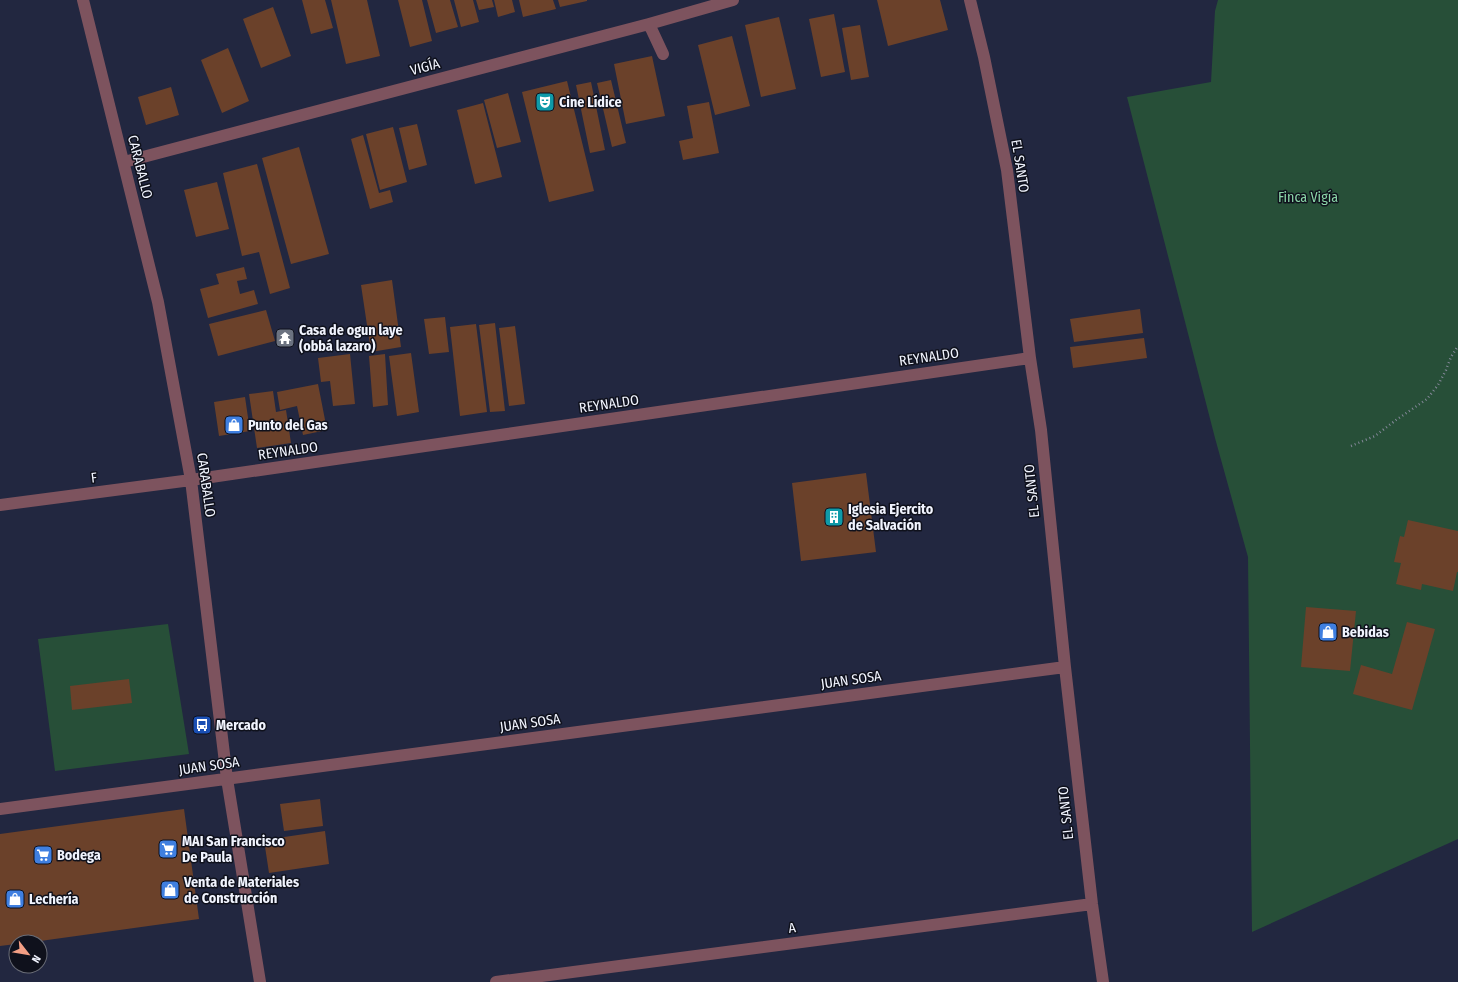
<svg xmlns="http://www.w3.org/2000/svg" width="1458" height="982" viewBox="0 0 1458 982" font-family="'Fira Sans Condensed',sans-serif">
<rect width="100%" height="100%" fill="#222740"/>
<path fill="#274f38" d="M1218,0h240v839l-206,93 -4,-375 -33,-119 -88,-341 84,-15 4,-71z
M168,624l21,130 -134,17 -17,-132z"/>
<path fill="#6b412a" d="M302,0h23l8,28 -22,6z
M331,0h36l13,56 -34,8z
M398,0h24l10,41 -22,6z
M427,0h23l8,27 -22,6z
M454,0h19l6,22 -18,5z
M476,0h16l2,7 -15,3z
M494,0h18l3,12 -17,5z
M519,0h34l3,9 -33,8z
M558,0h29v1l-27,6z
M877,0h63l8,30 -60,16z
M273,7l18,49 -30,12 -18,-49z
M834,14l11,58 -24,5 -12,-58z
M779,17l17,72 -35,8 -16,-72z
M860,25l9,52 -18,3 -9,-52z
M732,36l18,70 -35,9 -17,-70z
M228,48l21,53 -27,12 -21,-53z
M652,56l13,60 -39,8 -12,-60z
M611,80l15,63 -14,4 -15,-64z
M567,81l27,110 -45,11 -27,-110z
M591,82l14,68 -15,3 -14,-68z
M171,87l8,28 -33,10 -8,-28z
M508,93l13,49 -24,6 -13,-48z
M709,102l10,51 -36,7 -4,-19 14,-3 -6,-32z
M483,103l19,74 -27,7 -18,-74z
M417,124l10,41 -18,5 -10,-42z
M393,127l14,55 -27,8 -14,-56z
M363,135l16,58 11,-3 3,12 -23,7 -19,-70z
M299,147l30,107 -38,10 -29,-106z
M257,164l33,124 -20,6 -11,-42 -17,4 -19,-83z
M217,182l12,47 -33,8 -12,-47z
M244,267l3,12 -10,2 3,13 14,-4 4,14 -50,14 -8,-29 19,-5 -3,-10z
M392,280l9,67 -30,5 -10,-67z
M1140,309l3,24 -69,9 -4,-23z
M266,310l9,31 -57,15 -9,-32z
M445,317l4,35 -20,2 -5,-35z
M495,323l10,88 -15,1 -11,-87z
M476,324l11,88 -27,4 -10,-89z
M515,326l10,78 -16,2 -10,-78z
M1144,338l3,20 -74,10 -3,-21z
M411,353l8,59 -22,4 -8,-60z
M350,354l5,50 -22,2 -3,-25 -9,1 -3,-24z
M385,354l3,51 -15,2 -4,-51z
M318,384l9,46 -24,5 -6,-29 -17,4 -3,-18z
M273,391l3,21 10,-2 5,33 -34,5 -8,-54z
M245,397l5,34 -31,5 -5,-34z
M866,473l10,79 -75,9 -9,-78z
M1408,520l50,11v41h-1l-4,19 -31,-7 -1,6 -25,-6 5,-21 -7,-1 6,-26 4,1z
M1306,607l50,4 -6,60 -49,-4z
M1407,622l28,7 -23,81 -59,-16 8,-29 31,9z
M129,679l3,24 -60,7 -2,-24z
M320,799l3,27 -39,5 -4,-27z
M184,809l15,110 -166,23h-17v2l-16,2v-112z
M325,831l4,33 -60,9 -5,-33z"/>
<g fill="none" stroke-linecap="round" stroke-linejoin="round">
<path stroke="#85899a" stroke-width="2.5" stroke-dasharray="1 3" stroke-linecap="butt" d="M1351,446l24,-10 21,-16 31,-21 11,-14 8,-15 5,-13 7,-11"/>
<path stroke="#7d535e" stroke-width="12" d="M83,0l75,302 33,178 36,299 33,203
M970,0l14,57 23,113 23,188 11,72 24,237 27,237 11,78
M649,24l14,30
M124,162l525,-138 84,-24
M0,505l191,-25 839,-122
M0,809l1065,-142
M496,982l596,-78"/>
</g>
<defs>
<g id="theatre-square" transform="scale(1)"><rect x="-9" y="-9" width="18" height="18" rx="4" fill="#0f9aa8" stroke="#0f111c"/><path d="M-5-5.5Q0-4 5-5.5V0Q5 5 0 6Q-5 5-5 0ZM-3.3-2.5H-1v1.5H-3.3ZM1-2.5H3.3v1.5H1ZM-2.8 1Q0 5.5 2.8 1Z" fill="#fff"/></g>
<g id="temple-square" transform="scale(1)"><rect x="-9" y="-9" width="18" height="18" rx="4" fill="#6b7280" stroke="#0f111c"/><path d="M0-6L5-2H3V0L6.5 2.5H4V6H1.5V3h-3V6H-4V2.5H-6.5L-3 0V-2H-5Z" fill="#fff"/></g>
<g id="shop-square" transform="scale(1)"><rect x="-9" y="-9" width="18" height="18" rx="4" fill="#3f7fe0" stroke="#0f111c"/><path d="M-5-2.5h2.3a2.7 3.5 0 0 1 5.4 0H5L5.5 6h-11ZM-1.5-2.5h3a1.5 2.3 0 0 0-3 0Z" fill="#fff"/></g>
<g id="building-square" transform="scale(1)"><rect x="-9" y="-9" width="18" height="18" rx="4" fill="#0f9aa8" stroke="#0f111c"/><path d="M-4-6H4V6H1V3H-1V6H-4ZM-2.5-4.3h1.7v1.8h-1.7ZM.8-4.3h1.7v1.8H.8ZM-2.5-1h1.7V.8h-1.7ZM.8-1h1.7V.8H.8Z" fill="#fff"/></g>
<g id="bus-square" transform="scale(1)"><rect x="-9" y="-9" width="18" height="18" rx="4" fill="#1a4fb4" stroke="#0f111c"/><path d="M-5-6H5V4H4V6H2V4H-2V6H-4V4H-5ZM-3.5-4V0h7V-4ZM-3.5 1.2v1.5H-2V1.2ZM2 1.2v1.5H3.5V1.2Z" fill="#fff"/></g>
<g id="supermarket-square" transform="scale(1)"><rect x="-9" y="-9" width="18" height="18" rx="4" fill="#3f7fe0" stroke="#0f111c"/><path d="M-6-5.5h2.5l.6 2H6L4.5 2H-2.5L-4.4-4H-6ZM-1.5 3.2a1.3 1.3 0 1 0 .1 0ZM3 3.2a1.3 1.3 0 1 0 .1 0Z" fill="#fff"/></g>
</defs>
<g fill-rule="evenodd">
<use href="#theatre-square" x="545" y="102"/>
<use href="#temple-square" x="285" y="338"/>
<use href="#shop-square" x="234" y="425"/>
<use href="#building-square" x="834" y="517"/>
<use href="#shop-square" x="1328" y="632"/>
<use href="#bus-square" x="202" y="725"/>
<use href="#supermarket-square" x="168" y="849"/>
<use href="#supermarket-square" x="43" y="855"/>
<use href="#shop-square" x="170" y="890"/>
<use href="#shop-square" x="15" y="899"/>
</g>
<g text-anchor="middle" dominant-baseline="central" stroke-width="3" stroke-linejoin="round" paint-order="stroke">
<g font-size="14" fill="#f1f4fe" stroke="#0f111c">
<text transform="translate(425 67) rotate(-15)">VIGÍA</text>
<text transform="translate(1020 166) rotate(81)">EL SANTO</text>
<text transform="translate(140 167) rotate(76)">CARABALLO</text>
<text transform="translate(929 357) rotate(-8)">REYNALDO</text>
<text transform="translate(609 404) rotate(-8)">REYNALDO</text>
<text transform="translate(288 451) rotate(-8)">REYNALDO</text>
<text transform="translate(94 478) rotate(-7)">F</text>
<text transform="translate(206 485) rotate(82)">CARABALLO</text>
<text transform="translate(1032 491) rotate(-96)">EL SANTO</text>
<text transform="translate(851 680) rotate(-8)">JUAN SOSA</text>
<text transform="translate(530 723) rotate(-8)">JUAN SOSA</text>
<text transform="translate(209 766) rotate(-8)">JUAN SOSA</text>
<text transform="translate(1066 813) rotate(-96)">EL SANTO</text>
<text transform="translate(792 928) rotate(-7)">A</text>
</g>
<g font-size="14" font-weight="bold" fill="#f1f4fe" stroke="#0f111c" text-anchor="start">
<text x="559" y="102">Cine Lídice</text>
<text x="299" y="330">Casa de ogun laye<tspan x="299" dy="16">(obbá lazaro)</tspan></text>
<text x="248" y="425">Punto del Gas</text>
<text x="848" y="509">Iglesia Ejercito<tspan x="848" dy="16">de Salvación</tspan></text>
<text x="1342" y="632">Bebidas</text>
<text x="216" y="725">Mercado</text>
<text x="182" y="841">MAI San Francisco<tspan x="182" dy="16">De Paula</tspan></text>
<text x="57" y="855">Bodega</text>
<text x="184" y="882">Venta de Materiales<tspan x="184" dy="16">de Construcción</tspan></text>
<text x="29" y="899">Lechería</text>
</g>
<g font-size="14" fill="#8bd5a8" stroke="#0f111c">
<text x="1308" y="197">Finca Vigía</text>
</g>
</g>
<g transform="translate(28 954) rotate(121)"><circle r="19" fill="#0f111c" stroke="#696c76"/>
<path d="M0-3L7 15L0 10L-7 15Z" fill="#f39f85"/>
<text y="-6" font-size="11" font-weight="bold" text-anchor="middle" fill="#f1f4fe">N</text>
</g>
</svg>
